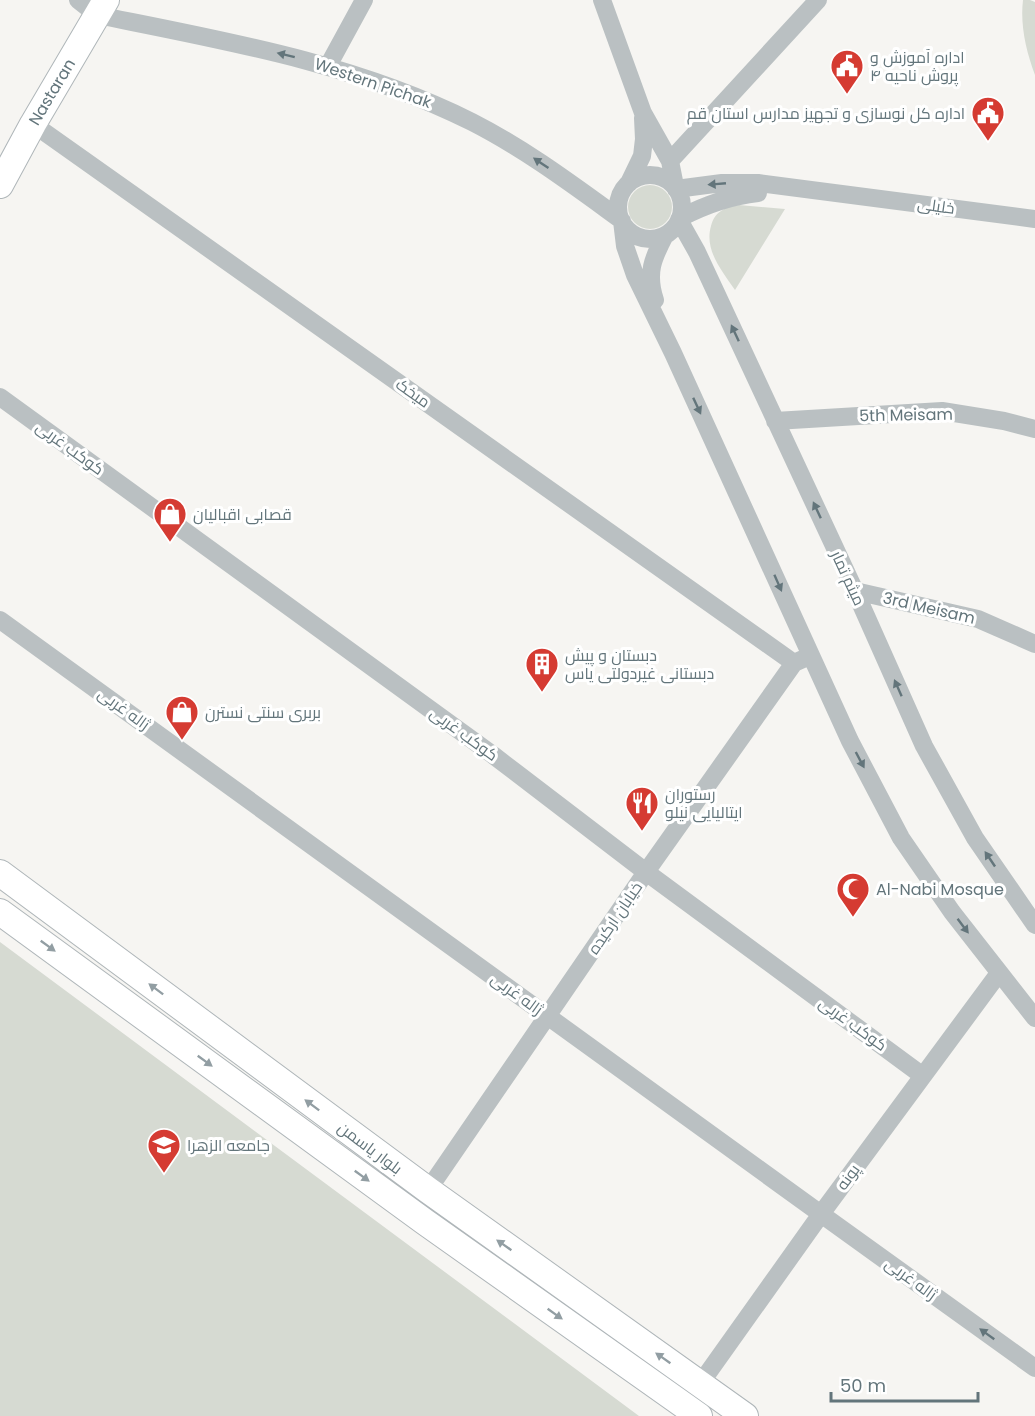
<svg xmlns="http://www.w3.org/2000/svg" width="1035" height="1416" viewBox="0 0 1035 1416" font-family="Poppins,Cairo,sans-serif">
<rect width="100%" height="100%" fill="#f6f5f2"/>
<path fill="#d6dad2" d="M1023,0h7l5,2v73c-9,-24 -15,-50 -12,-75z
M628 207a22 22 0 1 1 44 0a22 22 0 1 1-44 0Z
M739,205l46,4 -50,81c-13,-19 -31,-40 -24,-64 2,-7 4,-11 10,-15 5,-4 12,-5 18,-6z
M0,942l639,474h-639z"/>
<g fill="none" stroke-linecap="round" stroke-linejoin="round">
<g stroke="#afb6b9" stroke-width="28">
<path id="secondary" d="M0,185l33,-61 73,-124
M0,873l428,317 317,226
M0,912l425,310 274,194"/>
</g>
<path stroke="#bac0c2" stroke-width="18" d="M78,0l19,15c129,26 257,48 375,107 53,27 101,63 148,97
M602,0l41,113 27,48 5,25
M328,66l36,-66
M33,124l761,539
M670,161l148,-161
M618 207a32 32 0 1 1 64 0a32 32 0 1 1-64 0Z
M629,183l13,-27 2,-17 -1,-21
M676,189l46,-6h36l277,36
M680,218c25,-13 50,-22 78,-25
M679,220l18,32 158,339 69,155 51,92 60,87
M622,221l3,25 10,29 38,78 177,388 51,97 51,74 83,106
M655,300c-9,-27 -2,-42 10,-65
M0,397l493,358 153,117 277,204
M775,421l167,-10 62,10 31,8
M855,591l123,28 57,25
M0,620l821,594 214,154
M428,1190l218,-318 148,-209 9,-4
M700,1384l121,-170 178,-241"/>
<use href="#secondary" stroke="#fff" stroke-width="26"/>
</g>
<defs><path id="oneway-solid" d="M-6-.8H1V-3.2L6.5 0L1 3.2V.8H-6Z" transform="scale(1.5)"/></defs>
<g fill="#63757b">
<use href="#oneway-solid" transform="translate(286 55) rotate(-166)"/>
<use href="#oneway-solid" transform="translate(541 163) rotate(-146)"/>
<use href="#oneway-solid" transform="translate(717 184) rotate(175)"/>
<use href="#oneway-solid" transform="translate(735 333) rotate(-115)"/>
<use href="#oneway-solid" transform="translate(697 406) rotate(65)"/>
<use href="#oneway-solid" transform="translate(817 510) rotate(-115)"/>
<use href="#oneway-solid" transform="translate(778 583) rotate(66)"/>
<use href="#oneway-solid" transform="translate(898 688) rotate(-114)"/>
<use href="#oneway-solid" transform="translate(860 760) rotate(62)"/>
<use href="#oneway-solid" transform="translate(990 859) rotate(-124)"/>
<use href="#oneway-solid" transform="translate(963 926) rotate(53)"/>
<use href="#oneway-solid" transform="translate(987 1334) rotate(-144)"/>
</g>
<g fill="#929ea3">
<use href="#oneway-solid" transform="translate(48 946) rotate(36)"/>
<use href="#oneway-solid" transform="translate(156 989) rotate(-143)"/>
<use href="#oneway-solid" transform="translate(205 1061) rotate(36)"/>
<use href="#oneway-solid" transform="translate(312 1105) rotate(-143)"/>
<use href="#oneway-solid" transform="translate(362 1176) rotate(36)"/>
<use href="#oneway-solid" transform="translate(504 1245) rotate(-145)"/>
<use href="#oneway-solid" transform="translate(555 1314) rotate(35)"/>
<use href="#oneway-solid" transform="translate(663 1358) rotate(-145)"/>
</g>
<defs>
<g id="civic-pin" transform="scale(1.725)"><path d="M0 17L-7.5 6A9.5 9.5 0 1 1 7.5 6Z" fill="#d53b32" stroke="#fff"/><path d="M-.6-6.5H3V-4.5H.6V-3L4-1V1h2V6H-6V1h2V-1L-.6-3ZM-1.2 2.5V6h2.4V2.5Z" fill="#fff"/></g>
<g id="shop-pin" transform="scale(1.725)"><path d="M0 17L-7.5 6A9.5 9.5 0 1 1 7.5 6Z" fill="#d53b32" stroke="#fff"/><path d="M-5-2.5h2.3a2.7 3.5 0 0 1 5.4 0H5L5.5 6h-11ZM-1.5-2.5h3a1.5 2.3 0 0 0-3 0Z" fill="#fff"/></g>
<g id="building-pin" transform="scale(1.725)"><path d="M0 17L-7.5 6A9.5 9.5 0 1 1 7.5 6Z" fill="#d53b32" stroke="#fff"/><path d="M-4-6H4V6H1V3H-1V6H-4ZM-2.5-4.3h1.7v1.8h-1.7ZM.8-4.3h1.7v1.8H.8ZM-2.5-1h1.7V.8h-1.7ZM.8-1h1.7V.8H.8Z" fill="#fff"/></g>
<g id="restaurant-pin" transform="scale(1.725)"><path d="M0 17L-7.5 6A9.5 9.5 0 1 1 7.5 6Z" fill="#d53b32" stroke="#fff"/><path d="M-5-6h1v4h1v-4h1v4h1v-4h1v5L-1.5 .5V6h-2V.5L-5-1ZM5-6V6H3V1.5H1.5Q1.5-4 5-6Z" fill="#fff"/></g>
<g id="mosque-pin" transform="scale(1.725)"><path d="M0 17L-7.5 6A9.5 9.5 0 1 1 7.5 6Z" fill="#d53b32" stroke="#fff"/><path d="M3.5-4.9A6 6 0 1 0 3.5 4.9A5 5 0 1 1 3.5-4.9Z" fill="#fff"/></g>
<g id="university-pin" transform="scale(1.725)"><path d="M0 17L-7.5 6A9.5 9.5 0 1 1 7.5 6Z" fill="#d53b32" stroke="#fff"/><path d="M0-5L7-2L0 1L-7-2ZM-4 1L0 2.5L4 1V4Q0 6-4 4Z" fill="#fff"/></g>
</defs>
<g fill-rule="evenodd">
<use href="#civic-pin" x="847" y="66"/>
<use href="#civic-pin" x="988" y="113"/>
<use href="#shop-pin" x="170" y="514"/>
<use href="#building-pin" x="542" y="664"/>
<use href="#shop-pin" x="182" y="712"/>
<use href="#restaurant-pin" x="642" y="803"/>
<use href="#mosque-pin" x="853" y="889"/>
<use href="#university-pin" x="164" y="1145"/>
</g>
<g text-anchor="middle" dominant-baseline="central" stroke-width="6" stroke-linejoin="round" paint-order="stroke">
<g font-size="16" fill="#63757b" stroke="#fff" text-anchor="start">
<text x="870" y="57">اداره آموزش و<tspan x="870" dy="18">پروش ناحیه ۴</tspan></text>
<text x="965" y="113" text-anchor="end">اداره کل نوسازی و تجهیز مدارس استان قم</text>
<text x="193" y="514">قصابی اقبالیان</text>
<text x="565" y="655">دبستان و پیش<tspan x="565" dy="18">دبستانی غیردولتی یاس</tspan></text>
<text x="205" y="712">بربری سنتی نسترن</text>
<text x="665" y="794">رستوران<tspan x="665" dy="18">ایتالیایی نیلو</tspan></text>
<text x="876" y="889">Al-Nabi Mosque</text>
<text x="187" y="1145">جامعه الزهرا</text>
</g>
<g font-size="16" fill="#63757b" stroke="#fff">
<text transform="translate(373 83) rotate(19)">Western Pichak</text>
<text transform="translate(52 92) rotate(-59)">Nastaran</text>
<text transform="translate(936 206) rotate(8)">خلیلی</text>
<text transform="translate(413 393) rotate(35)">میخک</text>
<text transform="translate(906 415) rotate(-1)">5th Meisam</text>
<text transform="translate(70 448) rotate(36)">کوکب غربی</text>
<text transform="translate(848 578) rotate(65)">میثم تمار</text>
<text transform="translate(929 608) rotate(13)">3rd Meisam</text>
<text transform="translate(124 709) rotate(36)">ژاله غربی</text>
<text transform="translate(464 734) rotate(36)">کوکب غربی</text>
<text transform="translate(615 918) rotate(-56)">خیابان ارکیده</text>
<text transform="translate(517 994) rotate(36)">ژاله غربی</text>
<text transform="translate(853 1024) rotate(36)">کوکب غربی</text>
<text transform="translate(370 1148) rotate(37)">بلوار یاسمن</text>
<text transform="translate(848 1177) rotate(-54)">پونه</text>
<text transform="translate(911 1279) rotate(36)">ژاله غربی</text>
</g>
</g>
<path d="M831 1392v9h147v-9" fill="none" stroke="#63757b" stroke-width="3"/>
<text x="840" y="1392" font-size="18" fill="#63757b" stroke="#ffffff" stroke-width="4.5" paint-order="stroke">50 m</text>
</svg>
